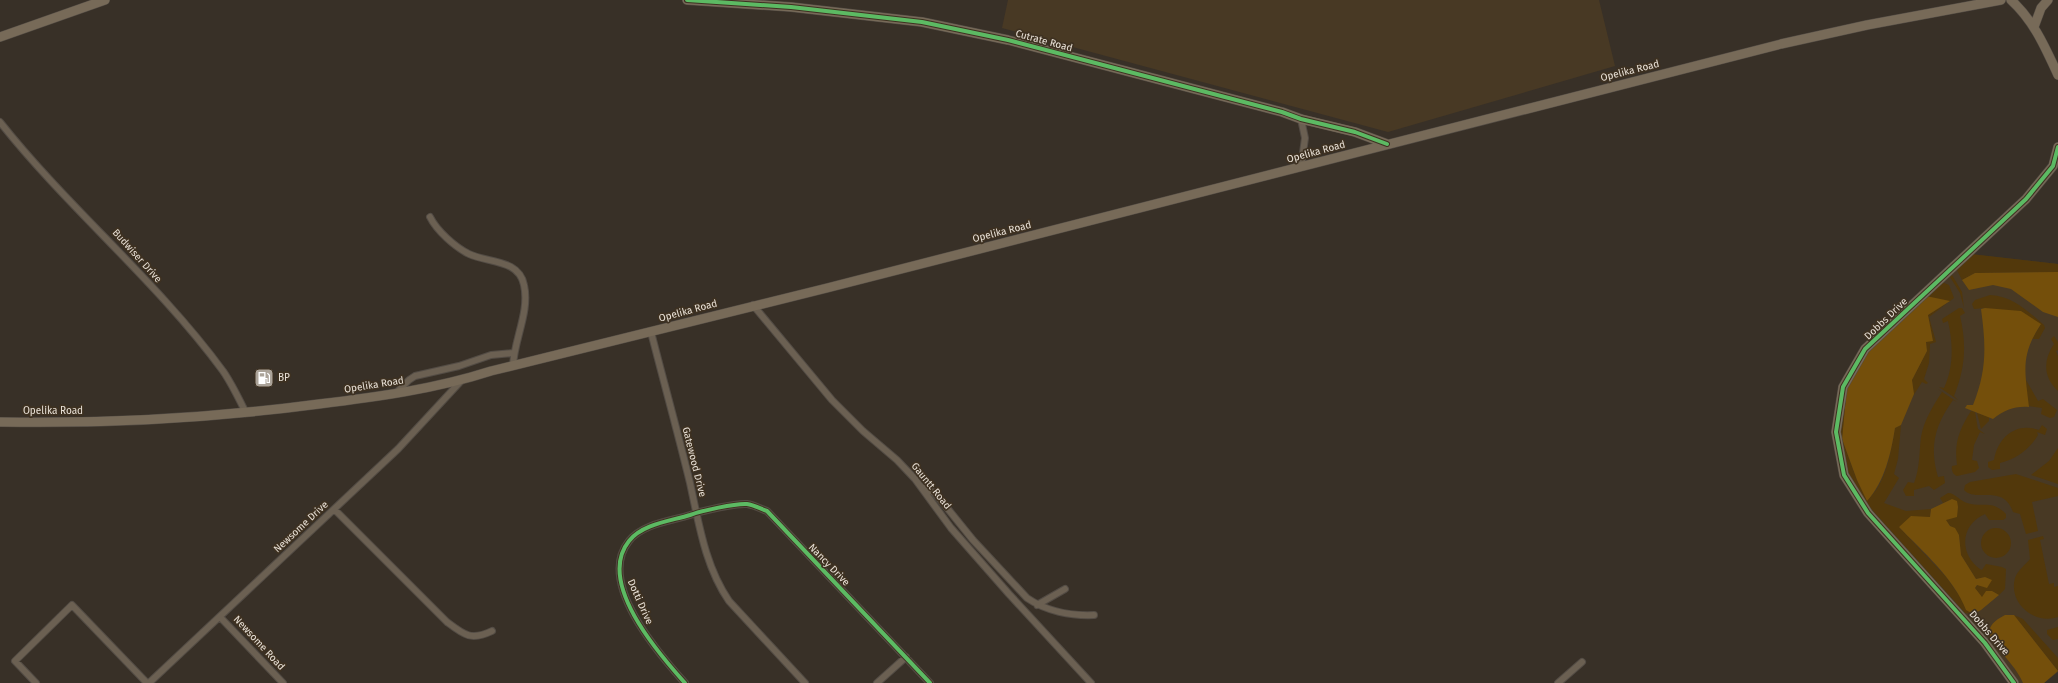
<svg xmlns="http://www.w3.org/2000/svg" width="2058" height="683" viewBox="0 0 2058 683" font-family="'Fira Sans',sans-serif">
<rect width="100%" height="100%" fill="#383027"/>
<path fill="#483924" d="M1008,0h591l16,66 -227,66 -386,-104z
M1969,254l89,10v408l-14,11h-25l-160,-187 -10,-18 -6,-19 10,-87z"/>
<path fill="#52380b" d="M1971,254l87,10v8l-83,1 -13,7 -5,-10z
M1952,275l10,17 2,16 -4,-15 -10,-16z
M1942,282l7,3 5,13 -25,19 7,25 -6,2 -1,19 -5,16 4,4 -2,1 -4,-2 -9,14 -1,-16 15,-29 -1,-10h7l-5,-26 21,-13 -23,-6z
M1990,295c23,1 37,16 54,30l1,3 -6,11h-7l9,-15 -56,-16 -11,1 -2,-5 3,-4z
M1959,308h3l3,5 -5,3c7,29 5,53 -6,80l4,4 -19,-13 5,1c10,-22 9,-44 4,-67l-5,2 -1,-4z
M2054,336l4,6v8l-2,1 2,5v35c-15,-14 -15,-31 -4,-47l-3,-5z
M2026,380l12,21 5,-2 14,11 -3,7 -4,1 -9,-4 1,-6 -14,-2z
M1847,388l-5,51 15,41 10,20c19,-15 24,-49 28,-72l6,-3 -3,34 -4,15 5,4 -15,25 22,8 25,-2 -1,8h-9l-22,10 48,51 16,23 3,9 7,4 -8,-1 -92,-102 -18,-24 -8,-18 -7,-38z
M1938,389l19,13 -4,-2c-18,25 -24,47 -15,77l6,-1 1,7 -11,7 -5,-4 -15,4v6h-8l-3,-6 5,-8 6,1c6,-15 5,-30 7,-46 3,-17 12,-31 21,-45z
M1971,411l4,1 3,17 7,5 -5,-2 -6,13 -2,15 5,1 2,7 -4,4 -18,4c-4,-1 -6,-6 -5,-10l5,-1c-3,-22 2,-35 14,-54z
M1977,413l12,4v4l-8,8z
M2042,425l5,4 -2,6 -8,-3 1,3c-9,15 -22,24 -38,28v6l-8,1 -4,-3v-5l6,-2c4,-23 22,-38 45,-30z
M2058,448v36l-27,-9 18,-14z
M2016,474l42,14v8l-26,6 6,29 -12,3 -6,-20 -7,-2c-10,-29 -37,-9 -49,-22l1,-5 5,-3z
M1948,493c7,0 12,8 19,10 17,5 24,-4 39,11v4l-3,2h-14l-4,-6c-25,11 -26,40 -5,55l2,1 4,-6 16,3 4,2 -1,20 -6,6 -7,-4 -10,7 -7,-10 10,-11 -9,2 -15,-24 -2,-20 -14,-15 12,-9 1,-4 -6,-8 -9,4 -3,-5z
M1981 543a15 15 0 1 1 30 0a15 15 0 1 1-30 0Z
M2043,536l1,3 -4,1 9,44 5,-1v4l4,-1v31c-24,8 -50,-14 -43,-39 3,-8 11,-14 15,-19l-2,-19z
M2014,615l9,4 35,39v13z
M2058,627v12l-5,1 -6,-6v-4z"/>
<path fill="#744f0b" d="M2058,272v45l-15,-5 -32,-23 -18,-4 -24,5 -7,-10 13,-7z
M1926,296l24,5 -22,14 5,26 -7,1 1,9 -15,29 2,14 -13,31 -6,3c-4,25 -10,53 -28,73l-10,-21 -15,-41 5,-53 19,-33z
M1985,308l36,3 20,13c-21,32 -16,47 -12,83 -15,-1 -24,3 -36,12l-28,-11 2,-3h6c14,-35 13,-59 8,-96z
M1952,499l5,2 1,6 -1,10 -11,3 4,6 5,2 4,7 2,20 15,24 9,-2 7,3 -5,8 -10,-3 -2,3 7,9 4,-6h6l7,4 -18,15 -8,4 -7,-4c-12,-32 -44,-59 -67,-83l12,-11 19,1 1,-8z
M2005,615h9l44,56 -14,12h-21c-3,-7 -7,-13 -12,-19 -13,-18 -38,-33 -6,-49z"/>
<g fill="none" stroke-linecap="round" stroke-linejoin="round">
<g stroke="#534c45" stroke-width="8">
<path id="street" d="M1301,119l4,19 -4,29
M0,122c69,87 157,159 223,249 9,13 16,28 23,42
M430,217c7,14 25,30 39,37 19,9 50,5 55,31 6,27 -10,54 -11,81
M753,305l79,95 31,31 34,29 18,19 36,49 58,66 82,89
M651,332c13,51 27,101 39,151 9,41 15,83 39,118l76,82
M396,393l13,-13 6,-4 44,-10 32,-11 22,-2
M922,487l13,6 38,47 54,58c19,13 44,18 67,17
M334,509l113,113c17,13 24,19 45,9
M1037,605l28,-16
M220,617l63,66
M36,683l-21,-22 57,-56 75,78
M149,683l249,-234 63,-68
M685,683c-27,-30 -89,-101 -56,-142 13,-17 42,-20 61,-26 11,-4 46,-12 57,-11 7,1 14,5 20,7l163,172
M877,683l29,-26
M1558,683l24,-21"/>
</g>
<g stroke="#534c45" stroke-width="10">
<path id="secondary" d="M687,0l104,7 131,15 86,18 274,72 19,7 54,13 32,12
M2011,0c23,21 34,47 47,75
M2034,27l7,-19 7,-8
M0,37l105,-37
M0,422c107,2 213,-4 319,-18 58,-7 116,-15 172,-33l336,-83 954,-244 86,-19 134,-25
M2014,683l-29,-40 -117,-130 -24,-38 -8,-43 7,-45 22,-38 161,-150 27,-33 5,-19"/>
</g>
<use href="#street" stroke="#6b6052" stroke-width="6"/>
<use href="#secondary" stroke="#776a58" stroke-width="9"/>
<g stroke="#3e3121" stroke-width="6">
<path id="cycleway" d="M687,0l104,7 131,15 86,18 274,72 19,7 54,13 32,12
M685,683c-27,-30 -89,-101 -56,-142 13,-17 42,-20 61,-26 11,-4 46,-12 57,-11 7,1 14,5 20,7l163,172
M2014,683l-29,-40 -117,-130 -24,-38 -8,-43 7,-45 22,-38 161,-150 27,-33 5,-19"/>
</g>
<use href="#cycleway" stroke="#5cba63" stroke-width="4"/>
</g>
<defs>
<g id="fuel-square" transform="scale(1)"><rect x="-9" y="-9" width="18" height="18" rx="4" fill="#aba399" stroke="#3e3121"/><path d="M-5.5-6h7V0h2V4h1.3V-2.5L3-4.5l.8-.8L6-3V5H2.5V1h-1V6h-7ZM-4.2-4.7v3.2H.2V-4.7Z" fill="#fff"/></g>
</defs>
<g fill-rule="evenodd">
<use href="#fuel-square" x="264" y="378"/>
</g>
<g text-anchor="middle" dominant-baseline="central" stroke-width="3.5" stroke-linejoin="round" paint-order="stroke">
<g font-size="10" fill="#e9e1d7" stroke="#3e3121">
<text transform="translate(1044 41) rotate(15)">Cutrate Road</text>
<text transform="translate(1630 71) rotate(-14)">Opelika Road</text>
<text transform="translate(1316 152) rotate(-15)">Opelika Road</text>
<text transform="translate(1002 232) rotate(-14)">Opelika Road</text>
<text transform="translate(137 256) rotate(48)">Budwiser Drive</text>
<text transform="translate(688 311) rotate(-15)">Opelika Road</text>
<text transform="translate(1886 319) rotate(-44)">Dobbs Drive</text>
<text transform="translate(374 385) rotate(-9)">Opelika Road</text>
<text x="53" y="411">Opelika Road</text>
<text transform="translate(694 462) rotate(76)">Gatewood Drive</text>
<text transform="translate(931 486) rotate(51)">Gauntt Road</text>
<text transform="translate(301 527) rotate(-43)">Newsome Drive</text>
<text transform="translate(829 565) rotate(46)">Nancy Drive</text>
<text transform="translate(640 602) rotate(66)">Dotti Drive</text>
<text transform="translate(1989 633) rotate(49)">Dobbs Drive</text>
<text transform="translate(259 643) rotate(47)">Newsome Road</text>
</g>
<g font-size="10" fill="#e9e1d7" stroke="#3e3121" text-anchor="start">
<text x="278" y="378">BP</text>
</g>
</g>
</svg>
